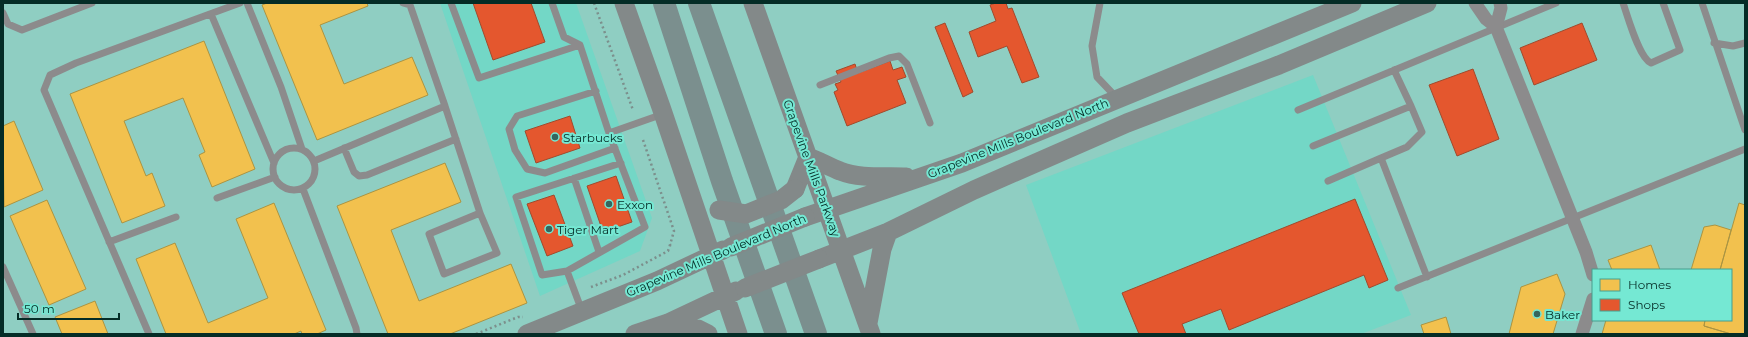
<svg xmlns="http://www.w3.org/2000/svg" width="1748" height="337" viewBox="0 0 1748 337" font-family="Montserrat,sans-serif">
<rect width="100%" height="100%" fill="#8fcec2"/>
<path fill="#73d7c6" d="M440,3h136l76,215 -12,33 -100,45z
M1313,75l98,240 -50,19h-280l-55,-149z"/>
<path fill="#f2c14e" stroke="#ab9442" d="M267,3h100l1,3 -48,19 24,59 68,-27 16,38 -111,45 -55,-135z
M204,41l51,128 -43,18 -13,-32 6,-3 -22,-54 -59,23 22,55 6,-3 13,33 -43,17 -52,-129z
M14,121l29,69 -39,17 -1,-81z
M445,163l16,39 -70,28 28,71 92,-37 16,39 -77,31h-62l-51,-128z
M47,200l39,89 -37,16 -39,-89z
M274,203l52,127 -9,4h-15l-1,-3 -7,3h-128l-30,-75 39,-16 33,80 60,-25 -32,-79z
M1739,203l6,2v129h-14l-27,-8 1,-6h26v-50h-11z
M1715,225l16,5 -11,40h-29l13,-43z
M1651,245l9,25h-48l-4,-10z
M1557,274l8,20 -12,40h-44l12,-47z
M95,301l13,33h-46l-7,-17z
M1446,317l5,17h-27l-3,-9z
M1606,320h99l-1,6 27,8h-129z"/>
<path fill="#e4572e" stroke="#a14a2c" d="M473,3h58l14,39 -52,18z
M996,3h10l2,6 4,-1 27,69 -17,6 -15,-37 -29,11 -9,-25 27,-11 -6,-16z
M945,23l28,69 -10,5 -28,-70z
M1582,23l15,37 -63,25 -14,-37z
M890,61l3,9 9,-3 4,10 -9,3 9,23 -59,23 -13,-34 4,-2 -3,-6 6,-2 -5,-11 19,-7 3,9z
M1473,69l26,70 -42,17 -28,-71z
M570,116l10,32 -44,15 -11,-32z
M616,176l16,46 -29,10 -16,-46z
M554,195l19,51 -26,10 -20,-52z
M1355,199l33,81 -19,8 -5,-13 -135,55 -8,-21 -39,15 4,10h-47l-17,-41z"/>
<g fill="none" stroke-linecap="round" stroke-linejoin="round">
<path stroke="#7c8f8c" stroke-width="2.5" stroke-dasharray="2 3" stroke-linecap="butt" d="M594,3l39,107
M643,140l31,91 -4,14h4
M591,287l32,-12 45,-24 2,-6
M476,334l42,-17h5"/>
<path stroke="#8c8b8c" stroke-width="7" d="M247,3l34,84 21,62
M451,3l28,75 101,-33
M552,3l12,34 16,8 29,88 36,94 -78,44 15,40
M1100,3l-8,43 5,31 20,21
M1623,3c5,14 16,55 28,60l29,-13 -17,-47
M1702,3l43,127
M3,13l5,11 14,6 70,-27
M211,14l63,149
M1714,43l19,3 12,-3
M1394,70l17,36
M820,85l69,-27 10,-2 8,8 23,59
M596,91l-79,25 -8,13 6,21 12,19 18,4 70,-25
M445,106l35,107 17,40 -53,21 -15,-40 51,-21
M1298,110l258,-107
M609,133l54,-19
M1313,146l98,-40 11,26 -15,15 -26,11 46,119
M273 169a21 21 0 1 1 42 0a21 21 0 1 1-42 0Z
M344,148l10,24 5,4 8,-1 89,-36
M314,161l131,-55 -35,-101 -7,-2
M574,178l25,74
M1328,181l53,-23
M303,189l53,139 1,6
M217,198l58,-21
M109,242l67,-25
M3,267l30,67
M567,271l-25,4 -26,-78 105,-34
M1398,288l347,-139
M149,334l-105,-244 6,-15 26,-12 164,-60"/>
<path stroke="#8c8b8c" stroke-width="13" d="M1475,3l11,16 10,8 90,225 7,23
M1496,27l5,-19 -1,-5
M1582,334l11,-35"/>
<path stroke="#838989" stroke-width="19" d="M624,3l37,104 77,227
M753,3l118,331
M795,189l13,-32c12,4 21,10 32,14 20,8 45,5 66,6
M805,217l157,-54 390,-160
M819,259l69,-27 86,-42 153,-67 152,-58 148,-62
M668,323l30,6 10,5
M868,323l14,-74 6,-17
M527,334l130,-53 66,-31
M635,334l33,-11 68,-32"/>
<path stroke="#7b8f8e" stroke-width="22" d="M664,3l58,178 54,153
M699,3l117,331"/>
<path stroke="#838989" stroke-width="19" d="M719,210l27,4 35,-14 14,-11
M731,247l74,-30
M745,288l74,-29"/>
</g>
<g fill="#35655d" stroke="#75e8d3" stroke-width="1.5">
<circle cx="555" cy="137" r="4"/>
<circle cx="609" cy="204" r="4"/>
<circle cx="549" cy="229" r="4"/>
<circle cx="1537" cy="314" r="4"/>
</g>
<g text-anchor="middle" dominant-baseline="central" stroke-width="4" stroke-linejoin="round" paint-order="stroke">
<g font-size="12" fill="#052c26" stroke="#75e8d3" text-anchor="start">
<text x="563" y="137">Starbucks</text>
<text x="617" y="204">Exxon</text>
<text x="557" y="229">Tiger Mart</text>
<text x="1545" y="314">Baker</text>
</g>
<g font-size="12" fill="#052c26" stroke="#75e8d3">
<text transform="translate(1018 138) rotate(-22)">Grapevine Mills Boulevard North</text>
<text transform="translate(812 168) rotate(70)">Grapevine Mills Parkway</text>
<text transform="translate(716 255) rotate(-23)">Grapevine Mills Boulevard North</text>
</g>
</g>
<rect width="1748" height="337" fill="none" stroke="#052c26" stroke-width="8"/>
<rect x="1592" y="269" width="140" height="52" fill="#75e8d3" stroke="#489d8e"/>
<rect x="1600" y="279" width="20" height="12" fill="#f2c14e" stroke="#489d8e"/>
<text x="1628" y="289" font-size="12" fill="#052c26">Homes</text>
<rect x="1600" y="299" width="20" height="12" fill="#e4572e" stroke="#489d8e"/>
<text x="1628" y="309" font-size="12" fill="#052c26">Shops</text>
<path d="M18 313v6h101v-6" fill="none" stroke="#052c26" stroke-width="2"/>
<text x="24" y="313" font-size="12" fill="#052c26" stroke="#75e8d3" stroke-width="3" paint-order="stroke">50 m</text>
</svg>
